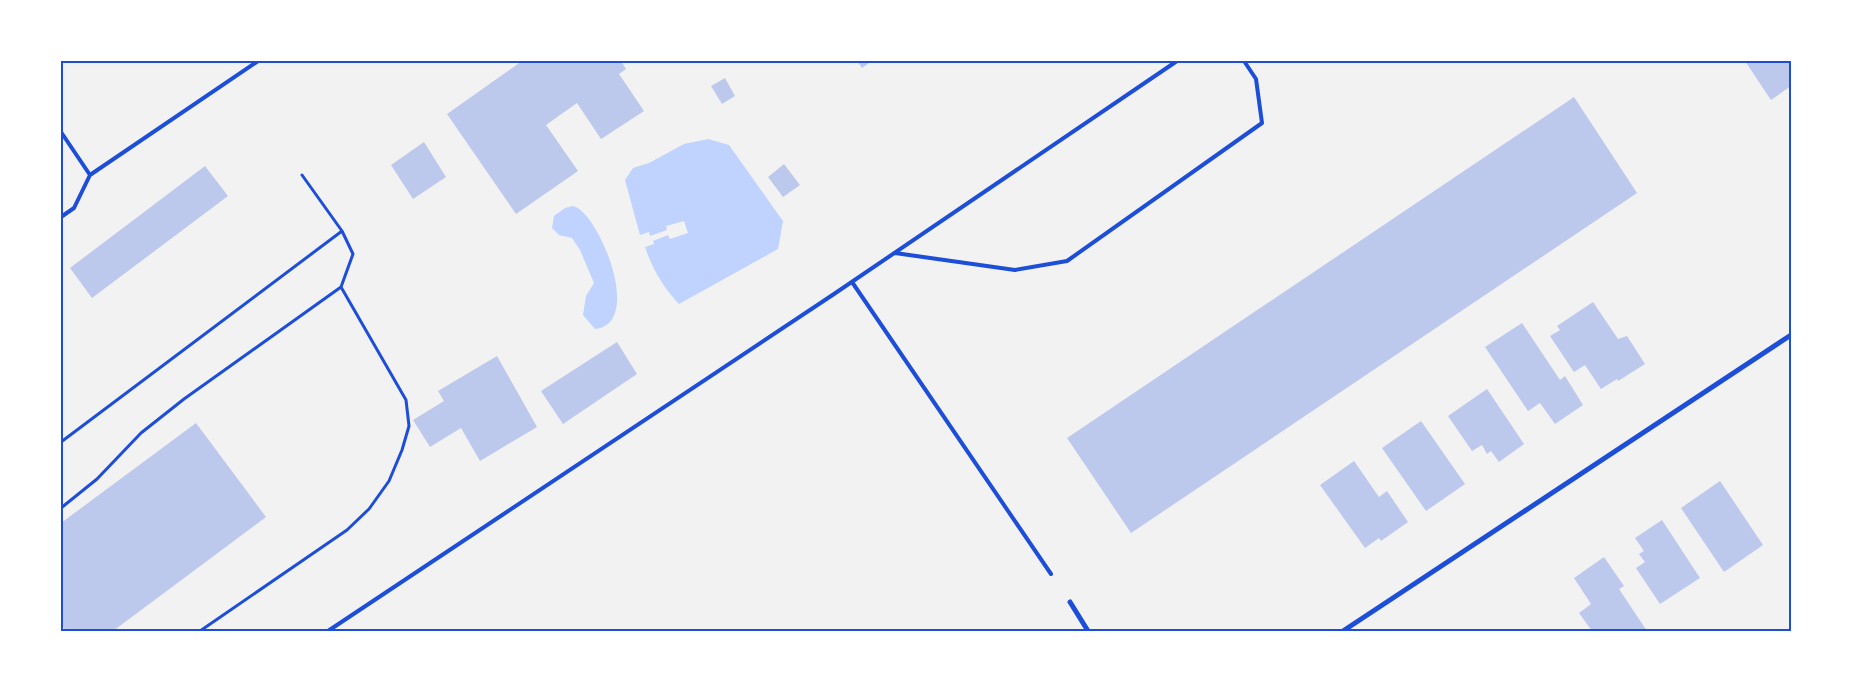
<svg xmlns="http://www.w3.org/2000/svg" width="1852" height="692" viewBox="0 0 1852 692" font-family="Quicksand,sans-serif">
<rect width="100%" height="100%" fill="#f2f2f2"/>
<path fill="#bfd3fe" d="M708,139l21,6 54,76 -5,28 -99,55c-16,-17 -26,-34 -34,-57l9,-3 -1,-3 15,-6 2,4 18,-6 -4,-12 -18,5 1,4 -17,6 -1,-4 -9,3 -15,-55 8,-12 16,-5 35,-19z
M573,206c25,5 72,118 22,123l-12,-14 3,-19 8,-13 -14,-33 -8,-12 -13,-3 -7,-7 2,-12 11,-8z"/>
<path fill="#bdc9ec" d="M522,61h99l5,8 -7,5 25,37 -43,28 -24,-36 -31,22 32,46 -62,43 -69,-100z
M857,61h15l-10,7z
M1745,61h46v25l-20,14z
M725,78l10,18 -13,8 -11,-18z
M1574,97l63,96 -506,340 -64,-95z
M424,142l22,35 -33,22 -22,-34z
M784,164l16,21 -17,12 -15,-20z
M205,166l23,30 -136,102 -22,-30z
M1593,302l25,37 9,-3 18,28 -27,17 -1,-2 -16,10 -16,-24 -11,7 -24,-36 10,-6 -3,-4z
M1522,323l38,57 5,-4 18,29 -28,19 -15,-21 -12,8 -43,-64z
M617,342l20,32 -74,50 -22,-33z
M497,356l40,71 -57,34 -19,-33 -31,19 -17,-27 31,-19 -6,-10z
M1487,389l37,55 -25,18 -8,-11 -4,3 -5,-9 -10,6 -24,-35z
M1421,421l44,63 -39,27 -44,-63z
M196,423l70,94 -153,114h-47l-5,-7v-101z
M1354,461l25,36 8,-6 21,31 -27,19 -2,-3 -14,10 -45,-63z
M1720,481l43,64 -39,27 -43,-64z
M1662,520l38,58 -40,26 -24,-36 9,-6 -6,-8 5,-3 -9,-13z
M1604,557l20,29 -5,3 28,42h-55l-13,-18 12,-9 -17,-26z"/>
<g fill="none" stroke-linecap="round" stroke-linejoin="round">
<path stroke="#1d4ed8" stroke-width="3" d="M302,175l40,56 11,23 -12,33
M61,442l281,-211
M61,508l36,-29 44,-46 43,-34 157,-112 65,113 3,26 -7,24 -13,31 -20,28 -22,21 -147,101"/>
<path stroke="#1d4ed8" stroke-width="4" d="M61,132l29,43 -16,33 -13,9
M90,175l168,-114
M895,253l120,17 52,-9 195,-138 -6,-44 -12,-18
M852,282l199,292
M328,631l506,-337 343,-233"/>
<path stroke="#1d4ed8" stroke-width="5" d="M1070,602l18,29
M1343,631l448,-296"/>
</g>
<rect width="1852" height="692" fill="none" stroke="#ffffff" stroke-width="125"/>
<rect x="62" y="62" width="1728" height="568" fill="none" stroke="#1d4ed8" stroke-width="2"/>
</svg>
